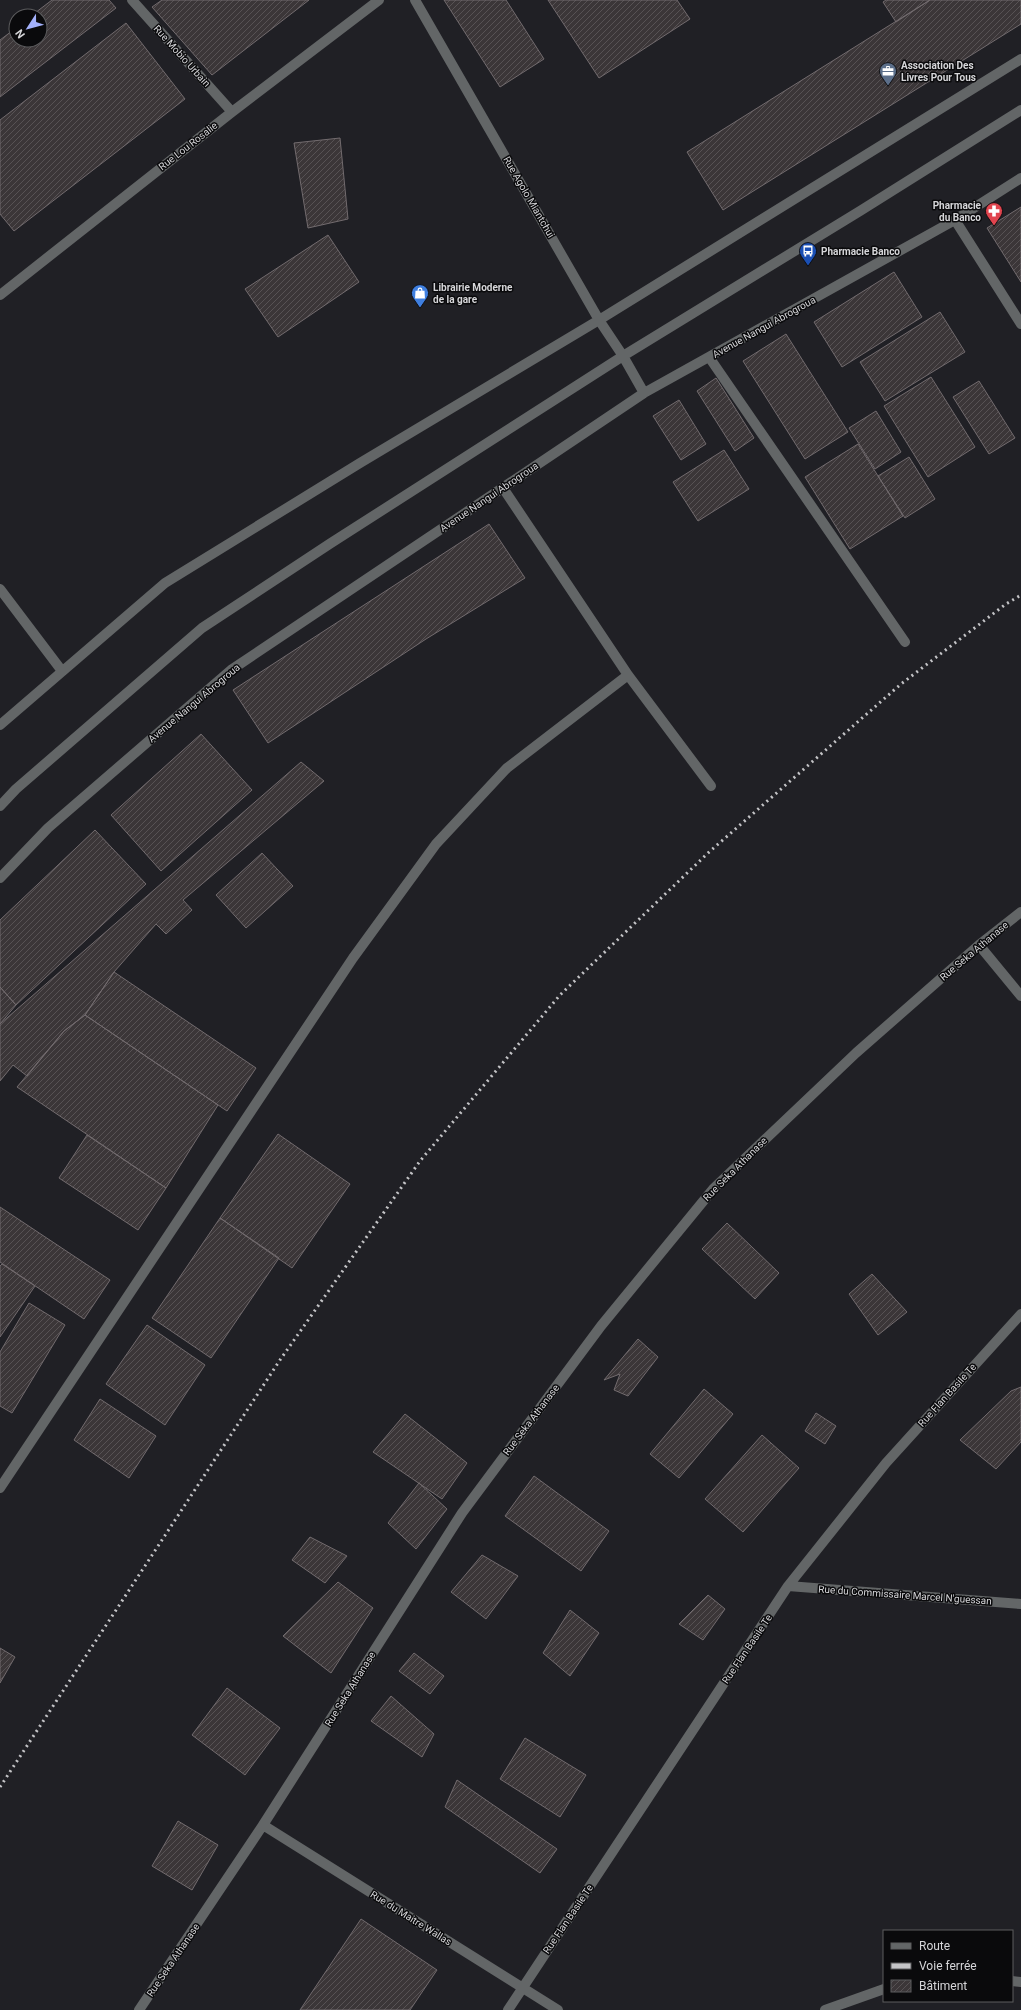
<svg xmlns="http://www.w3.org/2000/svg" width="1021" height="2010" viewBox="0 0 1021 2010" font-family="Roboto,sans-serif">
<defs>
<pattern id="building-hatch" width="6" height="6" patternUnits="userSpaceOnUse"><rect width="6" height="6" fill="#3b3638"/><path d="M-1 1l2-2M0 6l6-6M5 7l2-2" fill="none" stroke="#575254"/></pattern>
</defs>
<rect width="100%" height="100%" fill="#202025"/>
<path fill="url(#building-hatch)" stroke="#726b6e" d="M52,0h57l7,8 -116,89v-57l16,-12v12h24v-24h-9z
M162,0h147l-97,75 -60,-68z
M444,0h62l38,59 -44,28z
M548,0h129l13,19 -91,59z
M886,0h44l-34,22 -13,-20z
M930,0h91v24l-298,186 -36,-58z
M126,23l59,76 -171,132 -14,-17v-94z
M340,138l8,81 -40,9 -14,-85z
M1021,207v75l-34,-54z
M328,235l31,47 -81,55 -33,-48z
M894,272l28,45 -80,50 -28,-45z
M940,312l25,40 -80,49 -25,-39z
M786,334l62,98 -43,27 -62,-98z
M931,377l44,70 -47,30 -44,-71z
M716,378l38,60 -19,13 -38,-60z
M979,381l36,57 -26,16 -36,-57z
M679,400l27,44 -25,16 -28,-44z
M876,411l25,41 -26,17 -26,-41z
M858,444l45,72 -53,33 -45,-72z
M724,450l25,39 -51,32 -25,-39z
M909,457l26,42 -30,19 -27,-42z
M489,524l36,54 -99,61 -158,104 -35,-53z
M201,734l51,56 -91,81 -50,-56z
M301,762l23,19 -141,119 9,10 -26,24 -10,-10 -42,48 -29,43 -21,16 -37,45 -14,-11 -13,16v-57z
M95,830l51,54 -130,121 -16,-18v-67z
M262,853l31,33 -47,42 -30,-33z
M114,972l142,96 -29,43 -142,-96z
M0,987l16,18 -16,19z
M85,1015l133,90 -52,83 -149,-101 47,-56z
M278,1134l72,50 -58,84 -72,-50z
M87,1135l79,53 -28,42 -79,-52z
M0,1207l110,73 -26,39 -84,-57z
M220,1218l59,40 -68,100 -59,-40z
M727,1223l52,50 -24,26 -53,-50z
M2,1264l33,22 -35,51v-71z
M872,1274l35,38 -29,23 -29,-41z
M29,1303l36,22 -53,88 -12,-7v-54z
M147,1325l58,40 -40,60 -59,-41z
M638,1339l20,18 -30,39 -14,-6 6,-16 -16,6z
M1021,1387v55l-25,27 -36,-29 51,-49z
M704,1389l29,25 -54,64 -29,-24z
M100,1399l56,37 -27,42 -55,-38z
M816,1413l20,13 -11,18 -20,-13z
M405,1414l62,49 -25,36 -69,-47z
M762,1435l37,33 -56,64 -38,-33z
M534,1476l75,55 -28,40 -76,-55z
M419,1483l28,26 -31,40 -28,-26z
M310,1537l37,19 -22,27 -33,-23z
M482,1555l36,21 -32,43 -35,-27z
M338,1582l35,26 -42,65 -48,-37z
M708,1595l17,14 -22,31 -24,-16z
M570,1610l29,23 -29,43 -27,-23z
M0,1648l15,9 -15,26z
M414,1653l30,23 -14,18 -31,-23z
M227,1688l53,40 -35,47 -53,-40z
M391,1696l43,38 -12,23 -51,-36z
M525,1738l61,37 -26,42 -60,-38z
M457,1780l100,69 -17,24 -95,-66z
M178,1821l40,24 -26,45 -40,-24z
M361,1919l76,51 -27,40h-110z"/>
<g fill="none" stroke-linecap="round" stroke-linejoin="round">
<path stroke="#636667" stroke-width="10" d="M132,0l100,112
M415,0l184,320 24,36 21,37
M955,220l66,104
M0,295l232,-183 147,-112
M709,357l196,285
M503,488l125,187 83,111
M0,589l62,82
M0,725l165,-142 195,-120 239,-143 422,-261
M0,806l16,-17 186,-161 129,-85 292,-187 237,-145 161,-101
M0,878l48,-50 183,-158 413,-277 311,-173 66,-42
M979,945l42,51
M0,1488l353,-530 83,-114 71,-76 121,-93
M788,1586l233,18
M263,1825l295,185
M1012,1981l9,1
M139,2010l124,-185 199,-312 139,-187 113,-138 142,-135 123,-108 42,-33
M508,2010l280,-424 98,-123 135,-149
M825,2010l59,-21"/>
<path stroke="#c4c4c7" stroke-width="3" stroke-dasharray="2 4" stroke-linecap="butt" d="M0,1787l280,-427 140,-199 140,-166 148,-142 193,-169 105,-80 15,-9"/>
</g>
<defs>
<g id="office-pin" transform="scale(0.9)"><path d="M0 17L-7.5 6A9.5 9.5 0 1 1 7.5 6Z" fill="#5c6f8a" stroke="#0a0a0c"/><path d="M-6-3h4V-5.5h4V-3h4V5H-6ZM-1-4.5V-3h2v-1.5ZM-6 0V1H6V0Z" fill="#fff"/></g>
<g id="pharmacy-pin" transform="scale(0.9)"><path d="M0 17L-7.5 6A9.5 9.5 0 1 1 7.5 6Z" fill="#e0444e" stroke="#0a0a0c"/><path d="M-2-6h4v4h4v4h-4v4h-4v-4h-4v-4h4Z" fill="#fff"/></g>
<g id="bus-pin" transform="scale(0.9)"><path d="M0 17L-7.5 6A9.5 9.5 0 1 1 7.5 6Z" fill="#1a4fb4" stroke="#0a0a0c"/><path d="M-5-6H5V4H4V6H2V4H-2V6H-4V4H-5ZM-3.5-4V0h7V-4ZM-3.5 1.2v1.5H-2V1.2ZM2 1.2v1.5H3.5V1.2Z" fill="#fff"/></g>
<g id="shop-pin" transform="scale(0.9)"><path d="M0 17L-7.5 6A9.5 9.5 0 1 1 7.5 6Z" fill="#3f7fe0" stroke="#0a0a0c"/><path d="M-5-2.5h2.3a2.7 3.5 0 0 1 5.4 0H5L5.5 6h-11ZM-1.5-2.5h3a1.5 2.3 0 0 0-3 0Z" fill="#fff"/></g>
</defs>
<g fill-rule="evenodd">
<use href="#office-pin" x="888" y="71"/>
<use href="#pharmacy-pin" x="994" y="211"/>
<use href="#bus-pin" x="808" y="251"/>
<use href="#shop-pin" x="420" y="293"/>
</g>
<g text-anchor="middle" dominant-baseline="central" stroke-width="3" stroke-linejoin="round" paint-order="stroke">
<g font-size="10" fill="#d6d6d9" stroke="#0a0a0c">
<text transform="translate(182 56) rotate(48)">Rue Mobio Urbain</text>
<text transform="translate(188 146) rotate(-38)">Rue Lou Rosalie</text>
<text transform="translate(529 197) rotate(60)">Rue Agolo Miantchui</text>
<text transform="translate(764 327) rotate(-29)">Avenue Nangui Abrogroua</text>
<text transform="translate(489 497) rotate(-34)">Avenue Nangui Abrogroua</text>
<text transform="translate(194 703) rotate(-40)">Avenue Nangui Abrogroua</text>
<text transform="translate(974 951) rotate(-40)">Rue Seka Athanase</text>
<text transform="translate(735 1169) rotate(-45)">Rue Seka Athanase</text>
<text transform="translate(947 1395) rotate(-48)">Rue Flan Basile Te</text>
<text transform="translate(531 1420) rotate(-53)">Rue Seka Athanase</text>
<text transform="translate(905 1595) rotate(4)">Rue du Commissaire Marcel N'guessan</text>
<text transform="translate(747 1649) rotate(-56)">Rue Flan Basile Te</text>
<text transform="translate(350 1689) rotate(-58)">Rue Seka Athanase</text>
<text transform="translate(411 1918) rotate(32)">Rue du Maitre Wallas</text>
<text transform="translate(568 1919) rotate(-56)">Rue Flan Basile Te</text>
<text transform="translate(173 1960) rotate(-56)">Rue Seka Athanase</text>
</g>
<g font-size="10" font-weight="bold" fill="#d6d6d9" stroke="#0a0a0c" text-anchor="start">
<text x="901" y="65">Association Des<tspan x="901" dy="12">Livres Pour Tous</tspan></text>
<text x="981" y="205" text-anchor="end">Pharmacie<tspan x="981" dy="12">du Banco</tspan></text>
<text x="821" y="251">Pharmacie Banco</text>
<text x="433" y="287">Librairie Moderne<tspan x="433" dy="12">de la gare</tspan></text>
</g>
</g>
<rect x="883" y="1930" width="130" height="72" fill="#0a0a0c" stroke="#5c5c5e"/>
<rect x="891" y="1943" width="20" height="6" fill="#636667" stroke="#5c5c5e"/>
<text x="919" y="1950" font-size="12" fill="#d6d6d9">Route</text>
<rect x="891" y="1963" width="20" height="6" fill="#c4c4c7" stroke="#5c5c5e"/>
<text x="919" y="1970" font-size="12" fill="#d6d6d9">Voie ferrée</text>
<rect x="891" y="1980" width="20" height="12" fill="url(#building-hatch)" stroke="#5c5c5e"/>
<text x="919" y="1990" font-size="12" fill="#d6d6d9">Bâtiment</text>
<g transform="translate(28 28) rotate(234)"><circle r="19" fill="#0a0a0c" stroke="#5c5c5e"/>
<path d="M0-3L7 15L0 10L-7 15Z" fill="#a4b2fc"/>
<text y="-6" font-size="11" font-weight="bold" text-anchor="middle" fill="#d6d6d9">N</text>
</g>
</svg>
